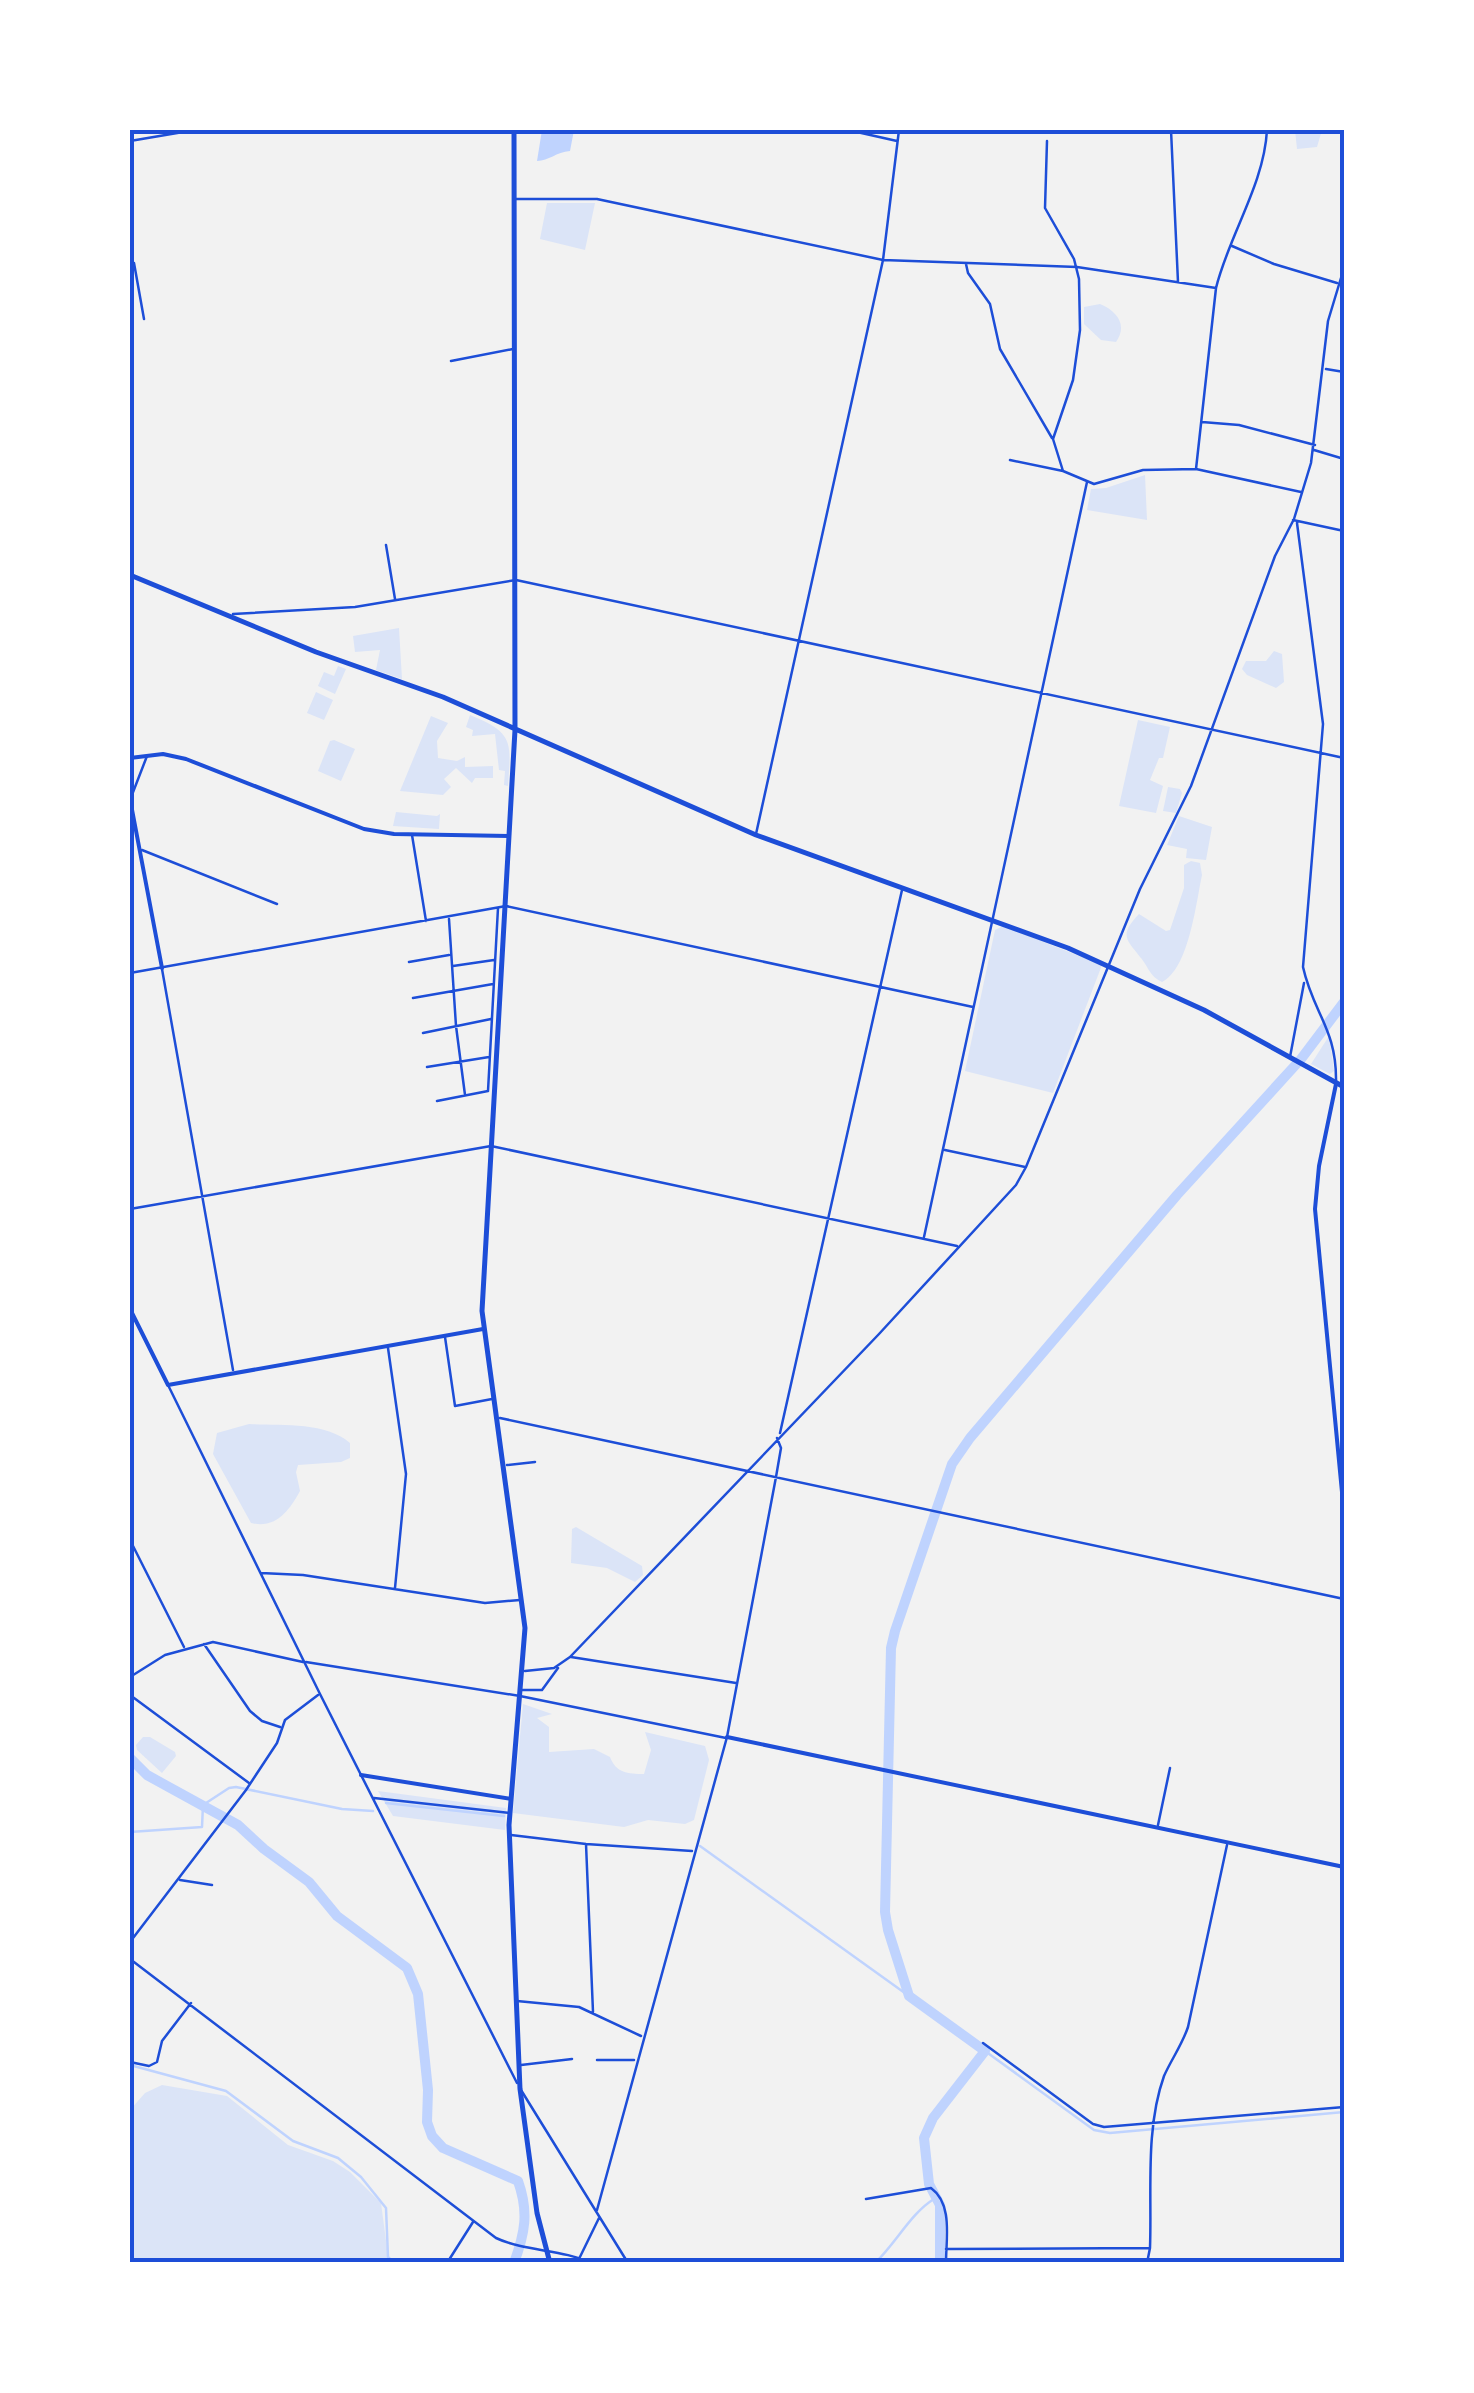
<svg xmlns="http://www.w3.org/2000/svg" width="1474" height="2393" viewBox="0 0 1474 2393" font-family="'DejaVu Sans',sans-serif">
<rect width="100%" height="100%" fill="#f2f2f2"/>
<path fill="#dbe4f7" d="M1295,130h27l-5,17 -20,2z
M547,203h48l-10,47 -45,-11z
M1100,304c17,7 28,21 16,38l-15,-2 -17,-16v-17z
M1145,475l2,45 -60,-10 4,-21 15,-1z
M399,628l3,51 -26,-9 4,-20 -25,2 -2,-16z
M1274,651l8,3 2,28 -8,6 -29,-13 -5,-6 4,-8h20z
M338,666l8,3 -11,25 -17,-8 6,-14 10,4z
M316,692l17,8 -9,20 -17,-7z
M470,715c44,18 41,26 38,71l-4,-1 1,-14 -6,-1 -4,-36 -23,2 1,-6 -7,-3z
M431,716l17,7 -11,18 1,17 19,3 8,-4v10l28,-1v12h-18l-3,5 -16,-15 -12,11 7,8 -8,8 -43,-4z
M1138,720l32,7 -7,31h-4l-9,22 13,6 -7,27 -37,-7z
M334,740l21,9 -14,32 -23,-10 12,-30z
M1168,787l12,2 2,4 -6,20 -13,-2z
M396,812l41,4 3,-2 -1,15 -46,-3z
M1179,816l33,11 -6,33 -20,-2 1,-9 -20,-4z
M1191,861l9,2 2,12c-6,28 -13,94 -40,107 -13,-6 -13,-15 -22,-25 -14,-18 -21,-22 -1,-43l27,17 4,-1 14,-42v-23z
M1003,926l99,39 -49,128 -88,-22 30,-141z
M1329,1036l5,35 -4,3 -19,-10z
M249,1424c31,2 76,-3 101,19v15l-9,4 -43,3 -2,7 4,19c-11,20 -24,38 -49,32l-38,-69 4,-21z
M576,1527l66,39 1,9 -8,7 -28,-14 -36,-5 1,-34z
M523,1704l29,10 -15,4 12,9v25l45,-3 16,8c6,16 18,17 34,17l7,-24 -6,-18 60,14 4,14 -15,60 -9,4 -37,-4 -24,7 -111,-14z
M143,1737h7l25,15 1,4 -14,17 -25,-23 -1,-5z
M378,1791l128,17 -1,22 -112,-14z
M162,2085l65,11 61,49 45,16 17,11 31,31 8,60h-259v-153l15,-17z"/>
<path fill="#bfd3fe" d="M542,130h32l-4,21c-14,1 -21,10 -33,10z"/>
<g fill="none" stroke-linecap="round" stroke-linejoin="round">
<path stroke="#bfd3fe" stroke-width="2.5" d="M386,1803l118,13
M130,1832l72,-5 1,-22 26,-17 7,-1 106,22 31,2
M700,1846l209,150
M985,2051l109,79 16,3 234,-21
M130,2065l96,26 67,50 45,17 23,19 25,31 2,49 6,6
M875,2263c21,-20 36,-50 59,-64"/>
<path stroke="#bfd3fe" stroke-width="10" d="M130,1758l17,17 91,50 26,24 45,33 28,34 70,52 11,26 10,96 -1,32 5,14 11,12 75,33c11,31 7,52 -4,82
M940,2263v-58l-11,-21 -5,-46 9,-20 52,-67 -76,-55 -21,-66 -3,-18 6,-264 4,-17 57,-167 18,-26 207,-243 124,-136 43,-57"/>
<path stroke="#1d4ed8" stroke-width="2.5" d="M306,1662l214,34 206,42"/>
<path stroke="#1d4ed8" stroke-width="2.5" d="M848,130l49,11
M1171,130l7,152
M130,141l65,-11
M1047,141l-2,67 29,51 5,20 1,51 -7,50 -20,59 10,32
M515,199h82l286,61 194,7 139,21
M1232,246l42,18 63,19
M134,263l10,56
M966,264l2,9 22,31 10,45 52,89
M451,361l62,-12
M1326,369l18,3
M1202,422l37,3 76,20
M1314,450l30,9
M1010,460l53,11 31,13 49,-14 53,-1 105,23
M1196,469l20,-181c13,-53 48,-103 51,-158
M1293,520l51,11
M1297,523l26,201 -20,243c10,46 34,62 33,115
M386,545l9,54
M233,614l122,-7 161,-27 828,178
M130,800l17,-44
M756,834l127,-574 16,-130
M412,835l14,86
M142,850l135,54
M449,919l7,107 9,69
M409,962l40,-7
M453,966l41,-6
M162,969l71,401
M130,973l376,-67 467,101
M413,998l80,-14
M423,1033l68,-14
M1290,1057l14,-74
M427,1067l62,-10
M488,1091l10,-183
M437,1101l51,-10
M945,1150l80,17
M130,1209l361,-63 466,100
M924,1237l163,-755
M445,1337l10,69 37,-7
M388,1348l18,126 -11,114
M168,1385l152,309 197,389
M500,1418l844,181
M780,1433l122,-543
M507,1465l28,-3
M130,1540l54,107
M261,1573l42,2 182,28 35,-3
M204,1644l46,67 12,10 18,6
M571,1657l165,26
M525,1671l29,-3 16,-11 309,-323 137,-149 10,-18 114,-278 51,-103 84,-230 19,-37 17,-56 17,-142 16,-53
M130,1677l35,-22 48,-13 90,20
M522,1690h20l16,-22
M130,1695l119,88
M374,1798l136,15
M1158,1825l12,-57
M511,1835l75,9 106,7
M586,1844l7,168
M180,1880l32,5
M130,1942l116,-152 31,-47 8,-23 33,-25
M130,1959l366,279c30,14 66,11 95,25
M517,2001l62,6 62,29
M983,2043l110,81 11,3 240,-20
M597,2060h37
M130,2062l19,4 8,-4 5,-21 29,-38
M521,2065l51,-6
M521,2090l107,173
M866,2199l65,-11c22,16 15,50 15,75
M597,2210l130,-473 49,-260 5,-29 -4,-10
M946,2249l203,-1
M447,2263l26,-41
M577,2263l22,-45
M1147,2263l3,-15c2,-55 -5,-119 14,-172 7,-16 18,-31 24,-49l39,-182"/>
<path stroke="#1d4ed8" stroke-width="4" d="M130,758l33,-4 23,5 178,70 30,5 115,2
M130,799l32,169
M1336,1084l-17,82 -4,43 29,304
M130,1309l38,76 315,-56
M727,1737l617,130
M361,1775l150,24"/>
<path stroke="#1d4ed8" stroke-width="5" d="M514,130l1,600 -33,581 43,317 -16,197 11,264 17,124 13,50
M130,575l186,77 127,45 313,138 312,113 136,62 140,77"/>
</g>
<rect width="1474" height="2393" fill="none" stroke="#ffffff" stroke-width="265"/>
<rect x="132" y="132" width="1210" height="2128" fill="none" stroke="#1d4ed8" stroke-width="4"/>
</svg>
